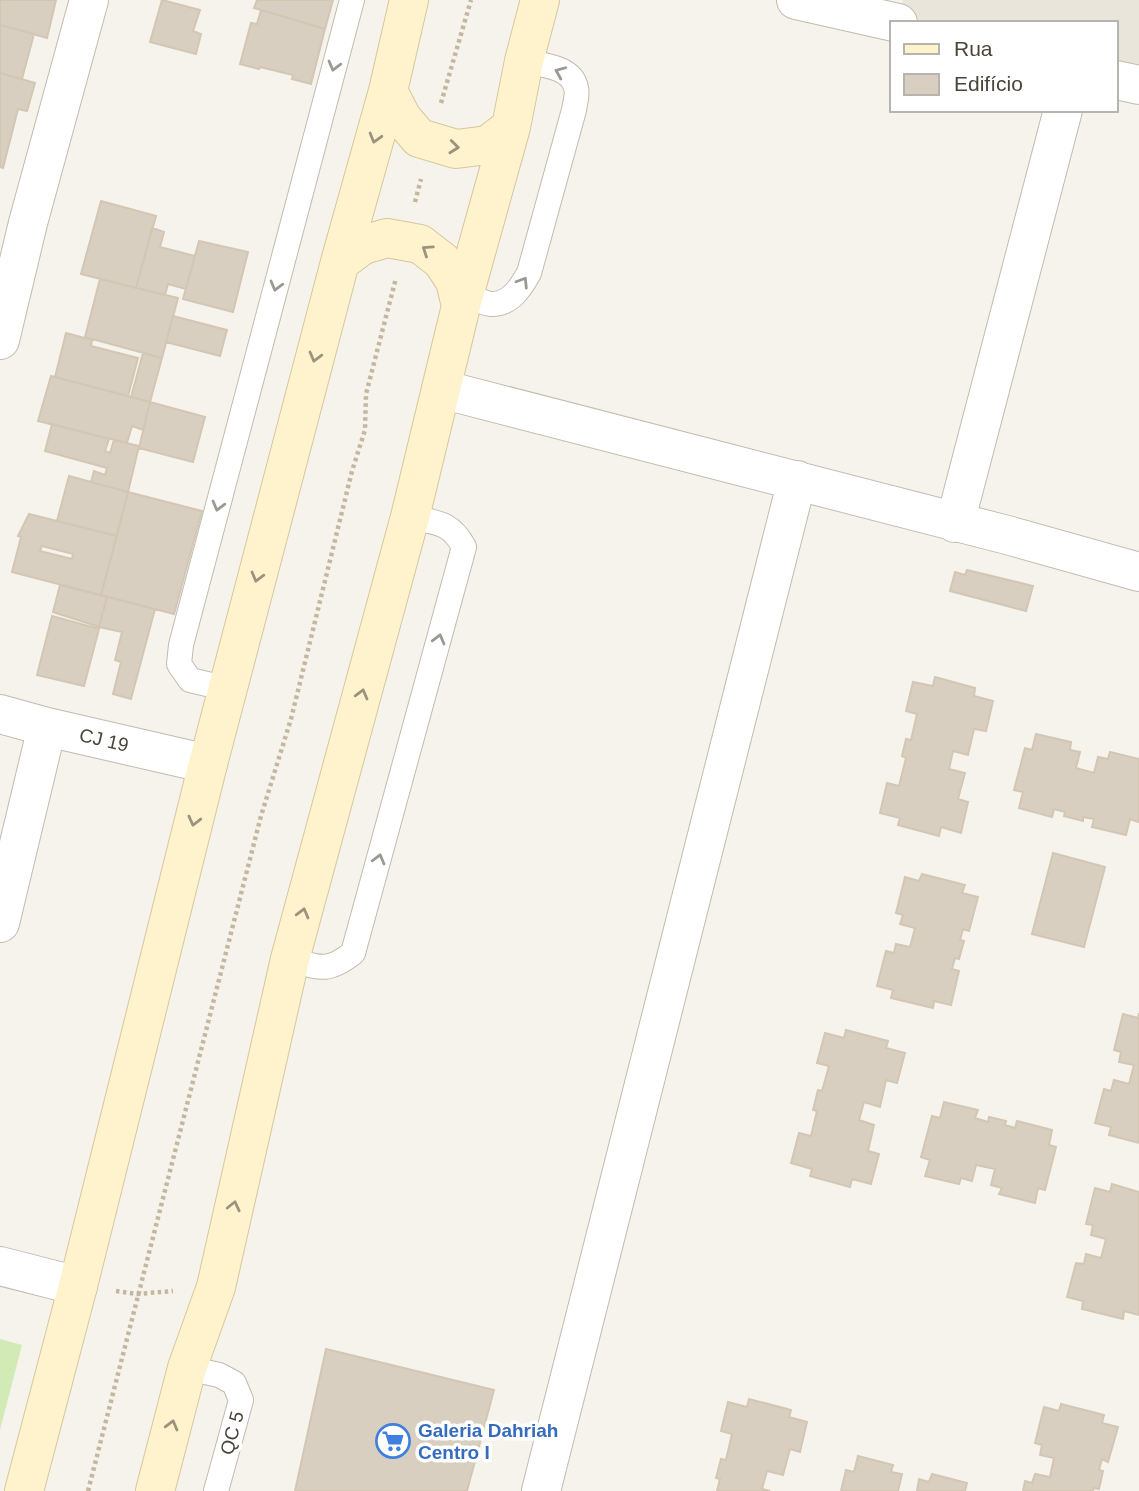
<svg xmlns="http://www.w3.org/2000/svg" width="1139" height="1491" viewBox="0 0 1139 1491" font-family="Helvetica,sans-serif">
<rect width="100%" height="100%" fill="#f6f3ec"/>
<path fill="#eae5da" d="M903,0h236v90l-23,-6v-61h-219z"/>
<path fill="#d2eab5" d="M0,1339l22,6 -22,85z"/>
<path fill="#d8cfc1" stroke="#d3c7b4" stroke-width="2" fill-rule="evenodd" d="M0,0h56l-9,38 -47,-13z
M162,0l38,10 -7,21 8,3 -5,20 -46,-12z
M257,0h76l-8,29 -71,-21z
M261,10l64,19 -14,55 -19,-5 1,-4 -33,-8 -1,2 -19,-5 11,-41 6,1z
M0,25l34,9 -12,45 -22,-6z
M0,73l35,10 -8,28 -9,-2 -15,59 -3,-1z
M101,201l55,15 -20,72 -55,-14z
M152,228l12,4 -4,15 35,9 -9,33 -18,-5 -3,11 -29,-7z
M199,241l49,11 -15,60 -50,-13z
M100,279l78,19 -16,60 -77,-21z
M173,316l54,14 -7,26 -54,-14z
M66,333l26,7 -1,6 47,12 -10,38 -73,-19z
M143,353l19,5 -12,44 -19,-5z
M51,376l99,26 -7,28 -11,-4 -5,17 -89,-22z
M150,402l55,15 -12,45 -54,-14z
M52,424l57,15 -4,12 5,2 4,-13 25,6 -11,46 -37,-10 3,-11 11,4 2,-7 -62,-17z
M69,476l59,16 -11,44 -60,-15z
M128,492l74,19 -28,103 -73,-19z
M29,514l88,22 -16,59 -89,-23 9,-35 -3,-1zM42,546l31,8 -1,5 -32,-8z
M967,570l66,16 -7,25 -76,-20 5,-19 10,3z
M60,585l47,12 -8,30 -46,-15z
M107,597l48,12 -24,90 -18,-5 8,-32 -6,-2 7,-28 -23,-5z
M52,616l47,13 -15,57 -47,-11z
M935,677l40,11 -1,8 19,5 -7,30 -12,-2 -6,26 -15,-4 -4,18 16,4 -7,26 10,3 -7,31 -20,-6 -2,9 -41,-11 2,-7 -20,-5 7,-30 12,3 7,-28 -4,-2 4,-17 5,1 6,-26 -11,-3 7,-29 20,4z
M1036,734l35,8 -1,8 10,2 -4,16 18,5 4,-16 10,2 2,-7 29,7v60l-1,3 -8,-3 -4,16 -34,-8 2,-8 -11,-2v4l-19,-5 1,-4 -11,-3 -2,8 -33,-9 4,-16 -9,-2 11,-42 7,2z
M1053,853l52,14 -21,80 -52,-13z
M922,874l43,11 -3,8 16,4 -9,34 -6,-2 -3,11 4,1 -5,18 -4,-1 -3,11 7,2 -8,34 -17,-4 -1,7 -42,-10 2,-8 -16,-4 9,-35 8,2 2,-9 14,3 5,-19 -15,-4 3,-9 -7,-2 9,-36 14,4z
M1139,1013v130l-30,-8 2,-8 -16,-4 9,-34 7,2 3,-11 15,4 5,-19 -15,-3 2,-10 -7,-2 9,-36 15,4z
M846,1030l42,11 -2,7 19,5 -8,30 -11,-3 -6,27 -16,-5 -5,18 15,5 -6,26 11,3 -8,30 -19,-5 -2,8 -40,-11 2,-7 -21,-6 8,-30 12,3 6,-25 -4,-1 5,-20 4,1 7,-25 -12,-3 8,-30 19,5z
M944,1102l34,8 -3,8 13,4 1,-5 17,4 -1,4 10,3 2,-7 35,9 -3,15 7,2 -11,43 -7,-2 -3,15 -36,-9 3,-6 -11,-3 4,-16 -19,-4 -4,16 -11,-3 -2,6 -34,-8 5,-16 -9,-3 11,-41 8,2z
M1112,1184l27,8v123l-15,-4 -1,8 -41,-10 1,-8 -16,-4 9,-34 8,1 2,-10 15,4 5,-19 -15,-4 2,-10 -7,-1 9,-36 15,4z
M326,1349l168,41 -27,101h-172z
M749,1399l42,11 -2,7 18,5 -7,30 -10,-3 -7,26 -16,-4 -5,18 8,2h-53l3,-12 -4,-1 5,-19 5,1 6,-26 -11,-3 7,-29 19,5z
M1061,1404l43,11 -2,8 16,4 -10,35 -6,-3 -3,11 4,1 -4,18 -5,-1 -1,3h-70l2,-10 7,2 3,-9 15,3 4,-19 -14,-3 2,-10 -7,-2 9,-36 15,4z
M858,1456l35,9 -2,7 11,2 -4,17h-57l5,-21 8,2z
M932,1474l35,9 -2,8h-48l2,-12 10,3z"/>
<g fill="none" stroke-linecap="round" stroke-linejoin="round">
<g stroke="#c2bbae" stroke-width="26">
<path id="service" d="M466,293c7,4 18,11 26,11 19,0 29,-17 37,-31l45,-163c1,-7 4,-16 2,-22 -4,-22 -35,-23 -52,-27
M228,689l-38,-9 -11,-16 2,-19 171,-645
M290,959c30,9 37,14 63,-6l111,-406c-14,-26 -28,-24 -54,-30
M187,1368l32,7 15,8 7,17 -25,91"/>
</g>
<g stroke="#c2bbae" stroke-width="40">
<path id="minor" d="M796,0l102,23
M1116,80l23,5
M0,340l28,-117 61,-223
M441,389l570,147 128,36
M955,523l108,-413
M0,714l47,13 161,37
M0,923l47,-196
M0,1266l78,20
M541,1491l256,-1011"/>
</g>
<g stroke="#d6c79b" stroke-width="40">
<path id="secondary" d="M388,91l14,27 17,20 37,11 32,-4 23,-18
M340,262l23,-17 24,-7 33,6 22,17 13,20 6,25
M24,1491l54,-205 130,-522 132,-502 48,-171 21,-91
M155,1491l32,-123 29,-81 74,-328 120,-442 51,-211 50,-179 13,-66 16,-61"/>
</g>
<path stroke="#c4b79f" stroke-width="4.5" stroke-dasharray="3.5 3.5" stroke-linecap="butt" d="M441,103l30,-103
M415,202l6,-23
M116,1291l21,3 36,-3
M88,1491l173,-675 30,-97 61,-248 13,-41 1,-36 30,-116"/>
<use href="#service" stroke="#fff" stroke-width="24"/>
<use href="#minor" stroke="#fff" stroke-width="38"/>
<use href="#secondary" stroke="#fff3cd" stroke-width="38"/>
</g>
<defs><path id="oneway-chevron" d="M-2-3.5L2.5 0L-2 3.5" fill="none" stroke-width="1.6" stroke-linecap="round" stroke-linejoin="round" transform="scale(1.75)"/></defs>
<g stroke="#9c9892">
<use href="#oneway-chevron" transform="translate(334 66) rotate(105)"/>
<use href="#oneway-chevron" transform="translate(560 72) rotate(-157)"/>
<use href="#oneway-chevron" transform="translate(523 282) rotate(-58)"/>
<use href="#oneway-chevron" transform="translate(276 286) rotate(105)"/>
<use href="#oneway-chevron" transform="translate(218 506) rotate(105)"/>
<use href="#oneway-chevron" transform="translate(439 639) rotate(-75)"/>
<use href="#oneway-chevron" transform="translate(379 859) rotate(-75)"/>
</g>
<g stroke="#9c937c">
<use href="#oneway-chevron" transform="translate(375 138) rotate(106)"/>
<use href="#oneway-chevron" transform="translate(454 147) rotate(6)"/>
<use href="#oneway-chevron" transform="translate(427 250) rotate(-146)"/>
<use href="#oneway-chevron" transform="translate(315 357) rotate(105)"/>
<use href="#oneway-chevron" transform="translate(257 577) rotate(105)"/>
<use href="#oneway-chevron" transform="translate(362 694) rotate(-75)"/>
<use href="#oneway-chevron" transform="translate(194 821) rotate(104)"/>
<use href="#oneway-chevron" transform="translate(303 913) rotate(-75)"/>
<use href="#oneway-chevron" transform="translate(234 1206) rotate(-77)"/>
<use href="#oneway-chevron" transform="translate(172 1425) rotate(-75)"/>
</g>
<defs>
<g id="supermarket-ring" transform="scale(1.75)"><circle r="9.5" fill="#fff" stroke="#3f7fe0" stroke-width="1.5"/><path d="M-6-5.5h2.5l.6 2H6L4.5 2H-2.5L-4.4-4H-6ZM-1.5 3.2a1.3 1.3 0 1 0 .1 0ZM3 3.2a1.3 1.3 0 1 0 .1 0Z" fill="#3f7fe0"/></g>
</defs>
<g fill-rule="evenodd">
<use href="#supermarket-ring" x="393" y="1441"/>
</g>
<g text-anchor="middle" dominant-baseline="central" stroke-width="7" stroke-linejoin="round" paint-order="stroke">
<g font-size="19" fill="#4b4439" stroke="#fff">
<text transform="translate(104 740) rotate(13)">CJ 19</text>
<text transform="translate(232 1433) rotate(-75)">QC 5</text>
</g>
<g font-size="19" font-weight="bold" fill="#366cbe" stroke="#fff" text-anchor="start">
<text x="418" y="1430">Galeria Dahriah<tspan x="418" dy="22">Centro I</tspan></text>
</g>
</g>
<rect x="890" y="21" width="228" height="91" fill="#ffffff" stroke="#b7b4b0" stroke-width="2"/>
<rect x="904" y="44" width="35" height="10" fill="#fff3cd" stroke="#b7b4b0" stroke-width="2"/>
<text x="954" y="56" font-size="21" fill="#4b4439">Rua</text>
<rect x="904" y="74" width="35" height="21" fill="#d8cfc1" stroke="#b7b4b0" stroke-width="2"/>
<text x="954" y="91" font-size="21" fill="#4b4439">Edifício</text>
</svg>
